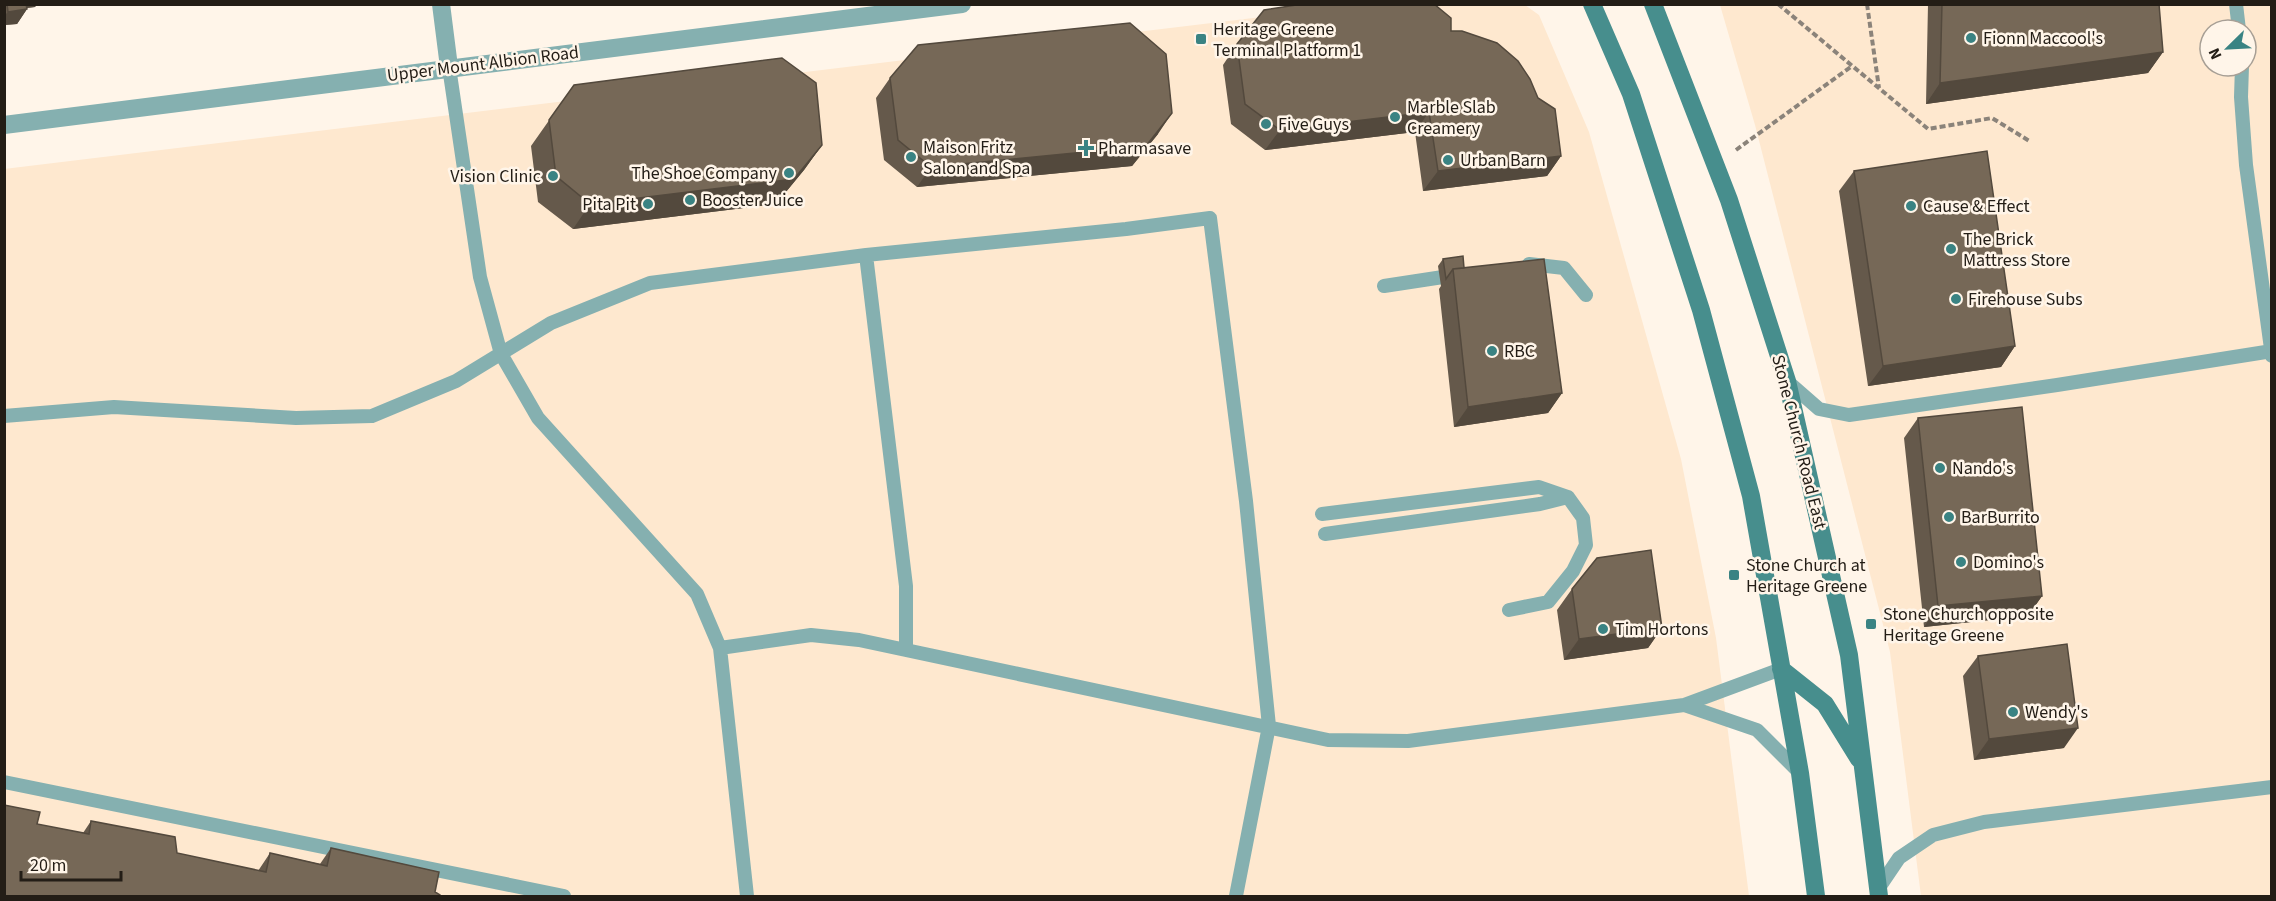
<svg xmlns="http://www.w3.org/2000/svg" width="2276" height="901" viewBox="0 0 2276 901" font-family="'Source Sans 3',sans-serif">
<rect width="100%" height="100%" fill="#fff5e9"/>
<path fill="#fee8cf" fill-rule="evenodd" d="M1360,5h165l14,10 50,117 92,327 35,179 33,258h-1744l-1,-727z
M1720,5h551v891h-350l-31,-244 -135,-527zM2210,30h36v36h-36z"/>
<g fill="none" stroke-linecap="round" stroke-linejoin="round">
<path stroke="#8b837a" stroke-width="4" stroke-dasharray="6 3" stroke-linecap="butt" d="M1778,4l150,125 64,-11 39,24
M1867,4l12,84
M1736,150l116,-84"/>
<path stroke="#85b0b0" stroke-width="14" d="M2236,4l3,26
M2242,66l-1,31 5,68 26,191
M449,67l31,210 21,77 37,64 159,176 23,54 27,248
M866,255l40,331v64
M1529,264l35,4 22,27
M1384,286l72,-11
M1787,381l32,28 30,6 208,-30 215,-34
M4,416l110,-9 182,11 76,-2 84,-35 95,-58 99,-40 216,-28 260,-26 84,-11 36,283 23,225 -33,170
M1322,514l217,-27 29,10 15,21 3,27 -13,26 -25,31 -39,8
M1325,534l215,-30 28,-7
M720,648l91,-13 48,5 469,100 80,1 276,-36 97,-36
M1684,705l73,25 43,43
M4,782l560,114
M1878,889l21,-31 34,-23 51,-13 288,-35"/>
<path stroke="#85b0b0" stroke-width="18" d="M441,4l8,63
M4,125l958,-121"/>
<path stroke="#478e8d" stroke-width="18" d="M1592,4l39,90 70,216 50,186 49,277 16,123
M1653,4l76,196 58,181 62,274 30,241
M1781,669l44,35 34,55"/>
</g>
<path fill="#65594b" d="M4,4h33l-2,3 -8,1v1l-10,15 -13,1z
M1928,4h231l4,48 -15,21 -222,31z
M1451,31l110,125 -14,20 -124,15 -8,-59 -150,18 -34,-26 -8,-59 14,-21z
M890,78l268,56 -26,32 -215,21 -33,-27 -8,-62z
M574,85l248,60 -18,25 -28,34 -203,25 -35,-27 -7,-56z
M1854,171l161,175 -14,21 -133,19 -29,-195z
M1443,259l21,9 98,125 -14,20 -94,14 -15,-138 2,-3 -3,-20z
M1918,418l124,178 -14,20 -104,11 -20,-189z
M1572,589l90,39 -14,20 -84,12 -7,-50z
M1978,656l86,92 -90,12 -11,-84z
M91,821l86,32 81,18 12,-18 50,11 11,-16 108,24 -435,25 79,-64z"/>
<path fill="#53493d" d="M19,4h18l-2,3 -19,2z
M27,9l-10,15 -13,1v-9l4,-4z
M2163,52l-15,21 -222,31 14,-21z
M1429,112l-14,20 -150,18 15,-20z
M1172,113l-14,21 -26,32 -215,21 14,-20z
M822,145l-18,25 -28,34 -203,25 17,-25z
M1561,156l-14,20 -124,15 15,-20z
M2015,346l-14,21 -133,19 15,-20z
M1562,393l-14,20 -94,14 14,-20z
M2042,596l-14,20 -104,11 14,-21z
M1662,628l-14,20 -84,12 15,-21z
M2078,728l-14,20 -90,12 15,-21z"/>
<path fill="#766857" stroke="#53493d" stroke-width="1.5" d="M7,4h19l1,5 -19,3z
M1303,4h131l17,14v13h11l35,12 21,18 12,18 8,19 17,11 6,47 -123,15 -9,-59 -149,18 -35,-26 -8,-60 27,-34z
M1942,4h217l4,48 -223,31z
M1130,23l36,31 6,59 -26,33 -215,21 -33,-27 -8,-62 28,-33z
M782,58l34,25 6,62 -28,34 -204,25 -34,-28 -7,-56 25,-35z
M1987,151l28,195 -132,20 -29,-195z
M1463,256l1,12 -11,1 -7,10 -3,-20z
M1544,259l18,134 -94,14 -15,-138z
M2022,407l20,189 -104,10 -20,-188z
M1651,550l11,78 -83,11 -7,-50 25,-31z
M2067,644l11,84 -89,11 -11,-83z
M4,805l36,7 -3,12 52,10 2,-13 84,16 2,16 89,19 4,-19 57,13 4,-18 108,24 -4,20 5,3v2h-436z"/>
<g fill="#3a8383" stroke="#fff5e9" stroke-width="2">
<circle cx="1971" cy="38" r="6"/>
<rect x="1195" y="33" width="12" height="12" rx="3"/>
<circle cx="1395" cy="117" r="6"/>
<circle cx="1266" cy="124" r="6"/>
<path d="M1083 139h6v6h6v6h-6v6h-6v-6h-6v-6h6z"/>
<circle cx="911" cy="157" r="6"/>
<circle cx="1448" cy="160" r="6"/>
<circle cx="789" cy="173" r="6"/>
<circle cx="553" cy="176" r="6"/>
<circle cx="690" cy="200" r="6"/>
<circle cx="648" cy="204" r="6"/>
<circle cx="1911" cy="206" r="6"/>
<circle cx="1951" cy="249" r="6"/>
<circle cx="1956" cy="299" r="6"/>
<circle cx="1492" cy="351" r="6"/>
<circle cx="1940" cy="468" r="6"/>
<circle cx="1949" cy="517" r="6"/>
<circle cx="1961" cy="562" r="6"/>
<rect x="1728" y="569" width="12" height="12" rx="3"/>
<rect x="1865" y="618" width="12" height="12" rx="3"/>
<circle cx="1603" cy="629" r="6"/>
<circle cx="2013" cy="712" r="6"/>
</g>
<g text-anchor="middle" dominant-baseline="central" stroke-width="5" stroke-linejoin="round" paint-order="stroke">
<g font-size="18" fill="#231d16" stroke="#fff5e9" text-anchor="start">
<text x="1213" y="29">Heritage Greene<tspan x="1213" dy="21">Terminal Platform 1</tspan></text>
<text x="1983" y="38">Fionn Maccool's</text>
<text x="1407" y="107">Marble Slab<tspan x="1407" dy="21">Creamery</tspan></text>
<text x="1278" y="124">Five Guys</text>
<text x="923" y="147">Maison Fritz<tspan x="923" dy="21">Salon and Spa</tspan></text>
<text x="1098" y="148">Pharmasave</text>
<text x="1460" y="160">Urban Barn</text>
<text x="777" y="173" text-anchor="end">The Shoe Company</text>
<text x="541" y="176" text-anchor="end">Vision Clinic</text>
<text x="702" y="200">Booster Juice</text>
<text x="636" y="204" text-anchor="end">Pita Pit</text>
<text x="1923" y="206">Cause &amp; Effect</text>
<text x="1963" y="239">The Brick<tspan x="1963" dy="21">Mattress Store</tspan></text>
<text x="1968" y="299">Firehouse Subs</text>
<text x="1504" y="351">RBC</text>
<text x="1952" y="468">Nando's</text>
<text x="1961" y="517">BarBurrito</text>
<text x="1973" y="562">Domino's</text>
<text x="1746" y="565">Stone Church at<tspan x="1746" dy="21">Heritage Greene</tspan></text>
<text x="1883" y="614">Stone Church opposite<tspan x="1883" dy="21">Heritage Greene</tspan></text>
<text x="1615" y="629">Tim Hortons</text>
<text x="2025" y="712">Wendy's</text>
</g>
<g font-size="18" fill="#231d16" stroke="#fff5e9">
<text transform="translate(483 64) rotate(-7)">Upper Mount Albion Road</text>
<text transform="translate(1799 442) rotate(76)">Stone Church Road East</text>
</g>
</g>
<rect width="2276" height="901" fill="none" stroke="#231d16" stroke-width="12"/>
<g transform="translate(2228 48) rotate(246)"><circle r="28" fill="#fff5e9" stroke="#a79f95" stroke-width="1.5"/>
<path d="M0-4.5L10 22L0 15L-10 22Z" fill="#3a8383"/>
<text y="-9" font-size="16" font-weight="bold" text-anchor="middle" fill="#231d16">N</text>
</g>
<path d="M21 871v9h100v-9" fill="none" stroke="#231d16" stroke-width="3"/>
<text x="30" y="871" font-size="18" fill="#231d16" stroke="#fff5e9" stroke-width="4.5" paint-order="stroke">20 m</text>
</svg>
